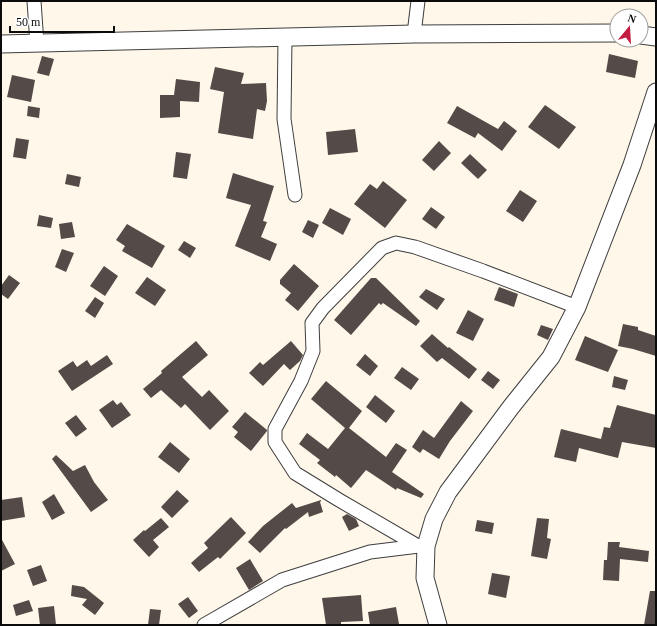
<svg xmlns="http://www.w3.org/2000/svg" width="657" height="626" viewBox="0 0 657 626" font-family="'Times New Roman',serif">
<rect width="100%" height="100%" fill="#fff7e9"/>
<path fill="#544a47" d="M609,54l29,7 -3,17 -29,-6z
M42,56l12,3 -5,17 -12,-3z
M215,67l29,6 -3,11 25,-1 1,18 -2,10 -8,-2 -4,30 -35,-6 6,-41 -14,-3z
M12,75l23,5 -4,22 -24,-5z
M176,79l24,3 -1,20 -19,-1v16l-20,1v-23h14z
M545,105l31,22 -17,22 -31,-22z
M28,106l12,2 -1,10 -12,-2z
M457,106l41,23 6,-8 13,10 -15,20 -24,-18 -3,5 -28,-15z
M355,129l3,23 -30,3 -2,-23z
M16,138l13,2 -3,19 -13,-2z
M439,141l12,12 -17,18 -12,-11z
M176,152l15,2 -4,25 -14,-2z
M470,154l17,16 -9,9 -17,-16z
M233,173l41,13 -11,35 4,1 -6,15 16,7 -7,17 -35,-15 16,-41 -25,-7z
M67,174l14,3 -2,10 -14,-3z
M383,181l24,19 -22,28 -31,-24 16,-20 7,5z
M520,190l17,11 -14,21 -17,-11z
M431,207l14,10 -9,12 -14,-10z
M330,208l21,11 -8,16 -21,-12z
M39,215l14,3 -2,10 -14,-2z
M308,220l11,5 -6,13 -11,-6z
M72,222l3,15 -14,2 -2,-15z
M127,224l38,22 -13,22 -30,-17 3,-5 -9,-6z
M184,241l12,7 -6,10 -12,-8z
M62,249l12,4 -8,19 -11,-5z
M294,264l25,22 -21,25 -13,-11 6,-7 -11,-9v-4z
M104,266l14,10 -13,20 -15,-10z
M9,275l11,8 -12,16 -7,-5v-8z
M147,277l19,13 -11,16 -20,-13z
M371,278h5l44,43 -4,5 -33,-23 -2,2 -2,-2 -28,32 -17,-15z
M499,287l19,7 -4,13 -20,-7z
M426,289l19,10 -8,11 -18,-13z
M95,297l9,6 -9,15 -10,-7z
M468,310l16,9 -11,22 -17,-8z
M623,324l15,3v3l18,6v20l-23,-7 -15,-3z
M541,325l12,4 -5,11 -11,-5z
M432,334l16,14 1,-1 28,22 -8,10 -27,-21 -5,4 -17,-16z
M585,336l33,14 -10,22 -33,-12z
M196,341l12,14 -26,22 20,20 7,-7 20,21 -19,19 -25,-26 -4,4 -20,-18 -10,8 -8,-9 19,-16 -1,-2z
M291,341l12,14 -3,6 -10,9 -6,-6 -21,22 -14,-13 11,-11 3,3z
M365,354l13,12 -8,10 -14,-11z
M107,355l6,9 -41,27 -14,-20 15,-10 4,6 10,-7 4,6z
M402,367l17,12 -8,11 -17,-12z
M488,371l12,9 -7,9 -12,-9z
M614,376l14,4 -3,10 -13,-3z
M326,381l36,30 -13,17 37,29 10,-14 11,7 -15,22 32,22 -3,4 -24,-10 -1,2 -30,-20 -15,18 -15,-13 -1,2 -18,-14 3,-3 -21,-16 8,-11 21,16 17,-21 -34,-29z
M375,395l20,16 -9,12 -20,-16z
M113,400l4,5 4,-3 10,13 -19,13 -13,-18z
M461,401l12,10 -23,30 -11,18 -16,-10 -3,4 -8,-6 11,-17 11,8z
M617,405l39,10v33l-34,-6 -4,16 -39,-10 -3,14 -22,-5 7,-28 40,10 3,-12 6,1z
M245,412l22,18v1l-16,20 -17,-14 4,-5 -6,-5z
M76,415l11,14 -11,8 -11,-14z
M170,442l20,17 -11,14 -21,-16z
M56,455l17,16 12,-6 9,17 14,18 -17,12 -39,-53z
M177,490l12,11 -17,17 -11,-11z
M54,494l11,19 -13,7 -10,-18z
M22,497l3,20 -24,4v-21z
M321,500v1l-1,1 3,10 -14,5 -1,-5 -22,17 -1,-1 -25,25 -12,-11 15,-16 29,-23 4,5z
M347,514l9,5 3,7 -10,5 -7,-14z
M231,517l15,16 -26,26 -2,-2 -19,15 -8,-9 17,-15 -4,-5z
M161,518l8,9 -16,13 6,7 -10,10 -16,-17 11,-10 1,1z
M537,518l12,1 -2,19 4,1 -4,20 -16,-3z
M477,520l17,3 -2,11 -17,-3z
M1,538l14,26 -14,7z
M608,542h12l-1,5 30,4 -1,11 -28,-3 -1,22 -16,-1 1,-20h3z
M250,559l13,22 -14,9 -13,-22z
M41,565l6,16 -14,5 -6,-16z
M492,573l18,3 -4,22 -18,-4z
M72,585l12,2 20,16 -9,12 -13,-10 5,-6 -16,-3z
M650,591h6v34h-12z
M361,595l2,26 -22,1v2l-15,1 -4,-27z
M188,597l10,14 -9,7 -11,-14z
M29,600l4,11 -17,5 -3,-11z
M54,606l2,19h-16l-2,-17z
M396,607l3,17 -6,1h-23l-2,-13z
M150,609l11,1 -2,15h-11z"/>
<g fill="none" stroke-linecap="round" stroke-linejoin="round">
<g stroke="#3e3e3e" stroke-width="15">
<path id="minor" d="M34,1l3,43
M414,34l4,-33
M285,38l-1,81 11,76
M418,546l-79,-46 -44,-27 -20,-31v-13l26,-48 12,-30 -1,-28 11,-15 59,-60 14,-5 19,4 68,24 94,36
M204,625l78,-45 88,-28 49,-6"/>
</g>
<g stroke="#3e3e3e" stroke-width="19">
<path id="tertiary" d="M641,35l15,2
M1,44l413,-10 203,-1
M438,625l-13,-47 1,-32 8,-27 14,-27 63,-85 40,-50 26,-50 55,-142 24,-73"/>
</g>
<use href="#minor" stroke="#fff" stroke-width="13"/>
<use href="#tertiary" stroke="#fff" stroke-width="17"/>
</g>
<rect width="657" height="626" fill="none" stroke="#0b0b0b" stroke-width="4"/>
<g transform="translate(629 28) rotate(18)"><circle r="19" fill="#ffffff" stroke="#9d9d9d"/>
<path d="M0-3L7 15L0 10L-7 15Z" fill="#c31b42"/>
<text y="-6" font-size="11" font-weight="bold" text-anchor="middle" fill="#0b0b0b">N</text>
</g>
<path d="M10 26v6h104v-6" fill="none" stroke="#0b0b0b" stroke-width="2"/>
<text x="16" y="26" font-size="12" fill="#0b0b0b" stroke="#ffffff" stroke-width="3" paint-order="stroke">50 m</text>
</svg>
